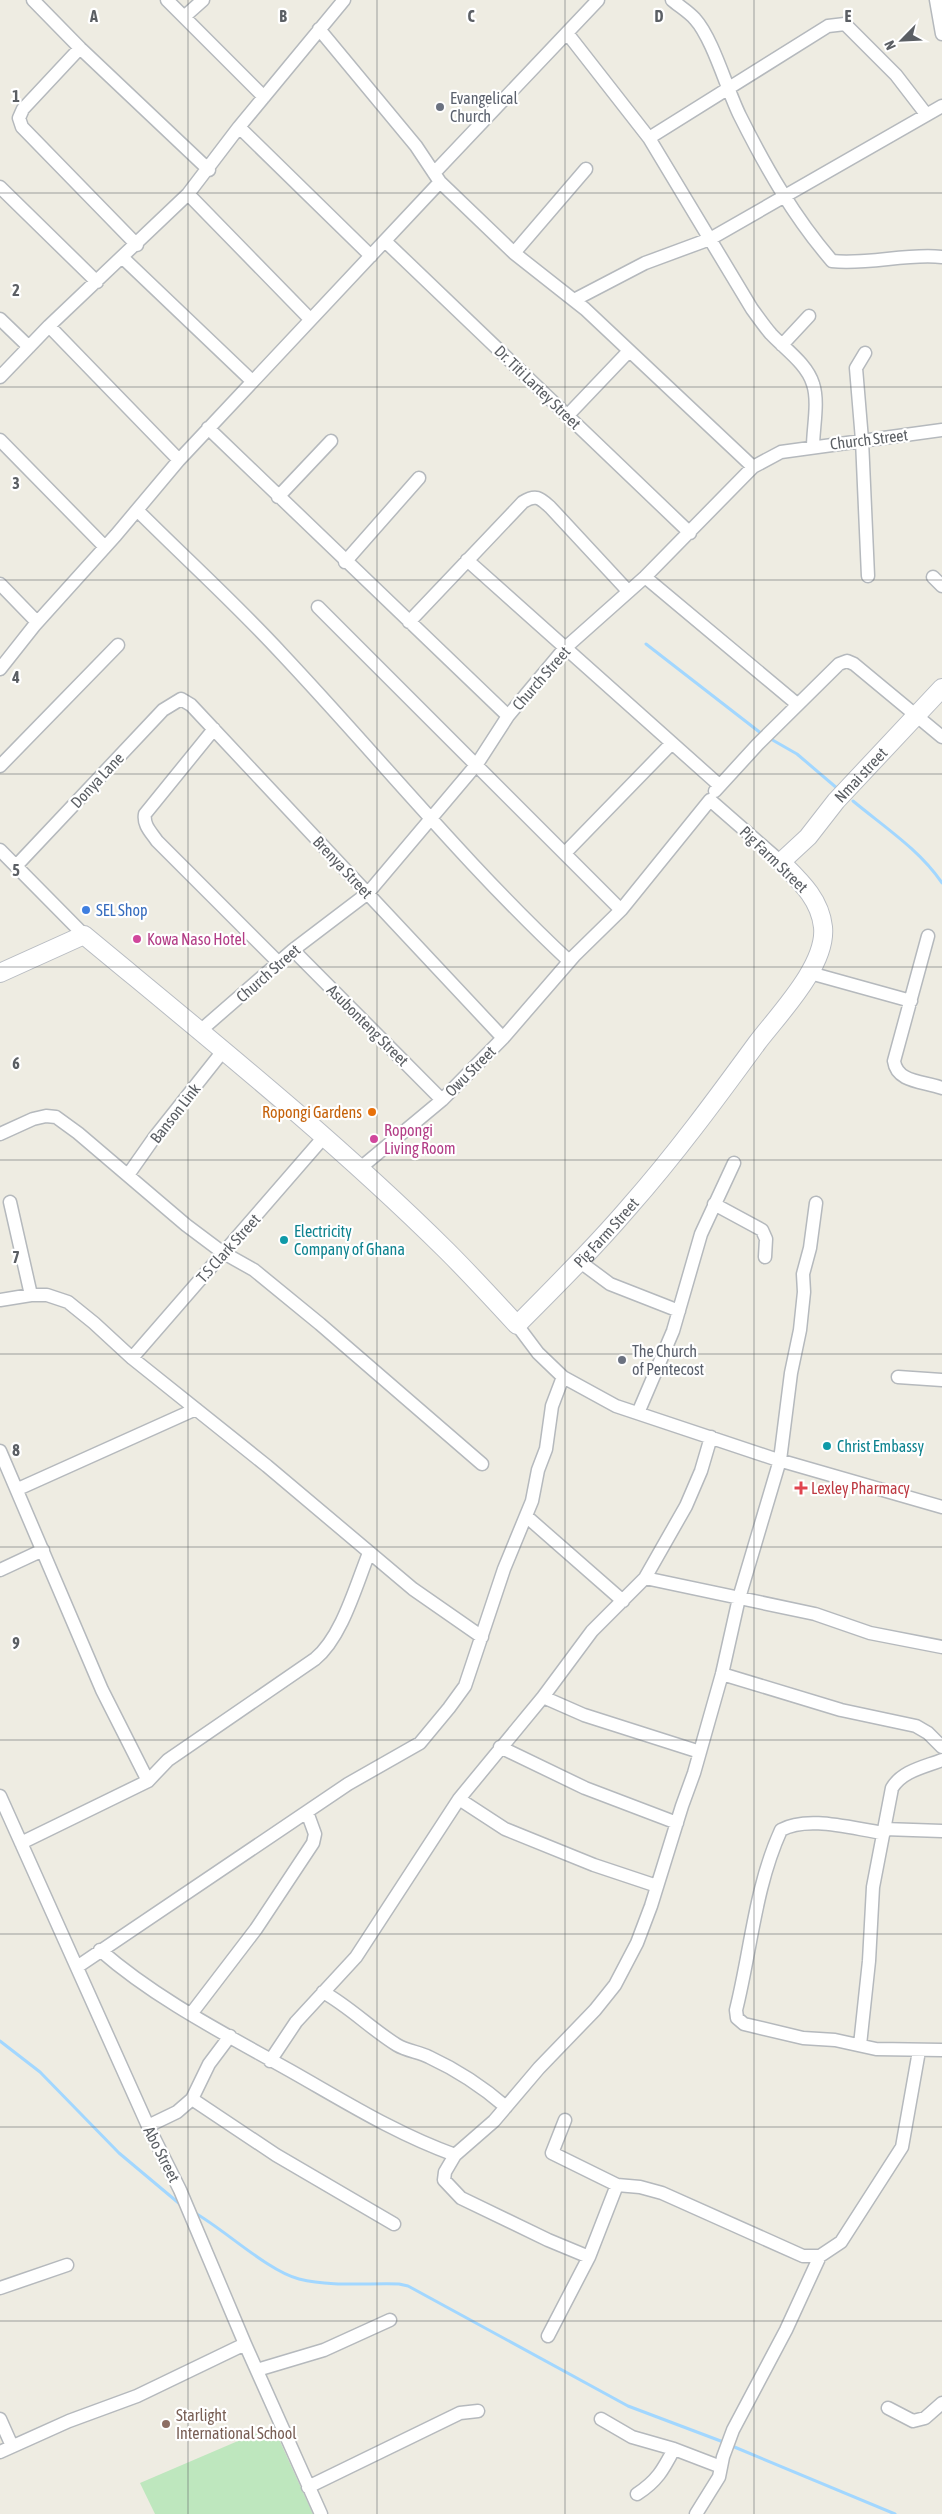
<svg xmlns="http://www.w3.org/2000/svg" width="942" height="2514" viewBox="0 0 942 2514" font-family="'Asap Condensed',sans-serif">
<rect width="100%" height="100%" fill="#eeece2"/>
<path fill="#bee7be" d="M273,2426l40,88h-158l-15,-31z"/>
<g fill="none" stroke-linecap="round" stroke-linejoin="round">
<path stroke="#a2d7ff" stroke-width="3" d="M646,644l116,90
M769,738l28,16 41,35
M853,801c30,25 67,49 89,82
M0,2041l40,31 79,81 62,52
M195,2213c30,17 73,58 104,66 32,8 68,4 100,5l9,2 220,120 98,37
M732,2446l163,68"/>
<g stroke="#b5b9bd" stroke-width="15">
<path id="street" d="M33,0l47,48 129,122
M167,0l97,97
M672,0c7,6 17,12 23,19 18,20 32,71 45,97 26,52 54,101 92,145 37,4 74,-8 110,-4
M936,0l6,34
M184,17l19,-17
M319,29l97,117 24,36 74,71 71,56 168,158
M567,33l82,105 103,171c6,8 12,17 19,25 14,15 36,30 42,50 6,18 0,44 0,63
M80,48l-57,61 -4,9 3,9 115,118
M239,127l132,129
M649,138l179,-112 17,-2 51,51 30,39
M434,173l164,-173
M0,187l97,95
M188,194l122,125
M386,242l304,291
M514,253l72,-84
M123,258l129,123
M574,300l71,-37 65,-24 232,-133
M0,319l29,28
M49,326l130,134
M782,345l27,-29
M865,353l-9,15 6,72 6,136
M0,377l49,-51 139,-132 51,-67 105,-127
M568,415l61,-64
M208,428l300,288
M0,440l105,107
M278,497l53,-56
M137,510c48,48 99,94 145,144 96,102 184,211 287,307
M467,560l252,225
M345,562l74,-84
M645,577l152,127
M933,577l9,9
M0,584l37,38
M318,607l303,303
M409,622l114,-120c13,-8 17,-4 27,5l78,84
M0,669l34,-43 82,-91 63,-75 261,-278
M214,729l-69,85c-2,11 6,18 12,27l122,122
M0,766l118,-121
M715,791l43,-47 81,-80 8,-3 7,3 88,73
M0,850l84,85
M565,853l107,-110
M17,865l146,-155 18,-11 10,6 312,333
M928,936l-34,125c3,22 30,20 48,27
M293,950l149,150
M810,973l101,28
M200,1031l93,-81 75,-57 109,-129 31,-48 56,-67 81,-72 108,-110 28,-15 161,-22
M0,1134l33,-15 13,-3 10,1 22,16 108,92 36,27 32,18 66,54 162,140
M359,1169l83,-69 61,-62 71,-82 47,-46 89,-110 71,62
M128,1175l26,-37 69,-87
M10,1202l21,93
M714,1204l48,26 4,9 -1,18
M579,1261l31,23 69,27
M0,1300l31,-5h16l21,7 26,21 38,35 135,108 146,123 69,48
M517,1325l21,28 25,24 53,29 159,53 167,48
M132,1358l191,-220
M898,1377l44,3
M638,1413l35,-82 28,-97 33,-71
M0,1451l102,239 46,91
M18,1489l178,-80
M526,1516l97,85
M0,1570l43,-20
M645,1578l170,36 55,19 72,14
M722,1674l119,36 75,16 12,7 14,14
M543,1697l41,18 116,37
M500,1747l85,41 92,35
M0,1796l148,330 32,64 65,154 76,170
M459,1799l46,30 89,36 63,21
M884,1829l58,2
M884,1833c-31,-4 -76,-18 -103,-3 -26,57 -30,120 -45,180l1,8 7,6 59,14 32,2 41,9 66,1
M21,1843l127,-62 20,-21 147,-101c27,-22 41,-74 54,-106
M100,1950c56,49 125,84 189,120 55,31 107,64 166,85
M77,1967l271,-183 72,-41 29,-35 16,-22 39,-117 28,-68 6,-31 8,-21 6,-43 11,-29
M323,1992c27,15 48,37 74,53 10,6 22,7 32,12 28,13 54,30 77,50
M191,2014l65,-85 57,-86 2,-9 -8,-22
M860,2045l9,-84 4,-74 19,-99c10,-17 32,-21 50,-28
M270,2061l26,-39 60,-65 103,-158 84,-102 49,-66 53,-53 41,-72 15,-35 10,-34
M192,2099l84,56 118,69
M565,2120l-13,33 65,32 23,2 22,6 141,63h17l21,-14 61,-95 17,-96
M148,2126l29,-14 15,-13 17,-35 21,-28
M589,2257l-41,-17 -87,-42 -17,-18 1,-8 10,-17 39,-34 45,-53 56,-58 20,-25 22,-42 14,-37 31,-100 12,-33 28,-99 17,-76 41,-138 11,-87 9,-43 4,-38 -1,-18 7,-26 6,-45
M0,2288l67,-23
M548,2336l41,-79 28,-72
M257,2370l67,-20 66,-30
M888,2408l25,13 12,-3 17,-15
M0,2419l12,27
M601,2419l31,18 42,12 47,18
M0,2452l69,-31 68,-25 108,-52
M308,2487l152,-74 18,-2
M637,2494c20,-13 26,-24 37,-45
M696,2514l23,-37 4,-20 10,-27 53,-100 34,-74"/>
</g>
<g stroke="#b8bcc2" stroke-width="20">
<g id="secondary">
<path id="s1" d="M0,973l84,-38c123,102 249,203 363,316 24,24 47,49 70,74 38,-38 77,-77 112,-118 46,-52 87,-108 128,-164 22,-29 70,-78 66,-116 -3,-28 -23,-46 -42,-65l27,-25 28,-36 106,-113"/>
</g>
</g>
<use href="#street" stroke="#fff" stroke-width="12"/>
<use href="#secondary" stroke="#fff" stroke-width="18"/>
</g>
<path fill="none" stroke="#5b5f64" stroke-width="1" stroke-opacity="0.55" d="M188,0v2514M377,0v2514M565,0v2514M754,0v2514M0,193h942M0,387h942M0,580h942M0,774h942M0,967h942M0,1160h942M0,1354h942M0,1547h942M0,1740h942M0,1934h942M0,2127h942M0,2321h942"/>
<g fill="#6b7280" stroke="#fff" stroke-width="2">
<circle cx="440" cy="107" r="5"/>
<circle cx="622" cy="1360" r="5"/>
</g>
<circle fill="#3f7fe0" stroke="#fff" stroke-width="2" cx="86" cy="910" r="5"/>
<g fill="#d1479c" stroke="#fff" stroke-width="2">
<circle cx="137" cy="939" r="5"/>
<circle cx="374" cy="1139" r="5"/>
</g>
<circle fill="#e8710a" stroke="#fff" stroke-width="2" cx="372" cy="1112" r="5"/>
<g fill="#0f9aa8" stroke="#fff" stroke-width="2">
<circle cx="284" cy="1240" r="5"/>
<circle cx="827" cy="1446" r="5"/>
</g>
<path fill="#e0444e" stroke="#fff" stroke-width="2" d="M798.5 1480.5h5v5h5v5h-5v5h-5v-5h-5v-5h5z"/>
<circle fill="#8d6e63" stroke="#fff" stroke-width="2" cx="166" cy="2424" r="5"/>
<g text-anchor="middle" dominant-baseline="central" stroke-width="4.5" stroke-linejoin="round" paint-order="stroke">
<g font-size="16" fill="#5b616d" stroke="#fff" text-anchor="start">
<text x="450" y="98">Evangelical<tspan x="450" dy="18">Church</tspan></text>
<text x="632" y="1351">The Church<tspan x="632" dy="18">of Pentecost</tspan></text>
</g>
<g font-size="16" fill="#5b5f64" stroke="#fff">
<text transform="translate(538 387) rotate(44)">Dr. Titi Lartey Street</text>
<text transform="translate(869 439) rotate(-7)">Church Street</text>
<text transform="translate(541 678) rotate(-49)">Church Street</text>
<text stroke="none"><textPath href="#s1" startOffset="1380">Nmai street</textPath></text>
<text transform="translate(97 780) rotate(-47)">Donya Lane</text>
<text transform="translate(774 859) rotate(44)">Pig Farm Street</text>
<text transform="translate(343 867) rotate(47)">Brenya Street</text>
<text transform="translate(268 973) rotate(-41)">Church Street</text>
<text transform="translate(368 1025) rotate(45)">Asubonteng Street</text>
<text transform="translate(470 1071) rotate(-45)">Owu Street</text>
<text transform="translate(175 1113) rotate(-52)">Banson Link</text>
<text stroke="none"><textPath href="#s1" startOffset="804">Pig Farm Street</textPath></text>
<text transform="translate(228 1248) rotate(-48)">T.S Clark Street</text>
<text transform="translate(162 2154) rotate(63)">Abo Street</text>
</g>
<g font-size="16" fill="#366cbe" stroke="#fff" text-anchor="start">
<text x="96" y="910">SEL Shop</text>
</g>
<g font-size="16" fill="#b23c85" stroke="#fff" text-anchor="start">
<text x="147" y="939">Kowa Naso Hotel</text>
<text x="384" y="1130">Ropongi<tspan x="384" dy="18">Living Room</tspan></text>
</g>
<g font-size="16" fill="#c56008" stroke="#fff" text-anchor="end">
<text x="362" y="1112">Ropongi Gardens</text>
</g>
<g font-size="16" fill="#0d838f" stroke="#fff" text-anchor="start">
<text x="294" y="1231">Electricity<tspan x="294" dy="18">Company of Ghana</tspan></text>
<text x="837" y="1446">Christ Embassy</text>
</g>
<g font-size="16" fill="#be3a42" stroke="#fff" text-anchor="start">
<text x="811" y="1488">Lexley Pharmacy</text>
</g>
<g font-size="16" fill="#785e54" stroke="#fff" text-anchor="start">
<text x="176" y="2415">Starlight<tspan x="176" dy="18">International School</tspan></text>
</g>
</g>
<g font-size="16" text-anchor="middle" font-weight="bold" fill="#5b5f64" stroke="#fff" stroke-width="4.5" stroke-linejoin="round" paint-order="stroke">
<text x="94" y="22">A</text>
<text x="283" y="22">B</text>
<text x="471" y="22">C</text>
<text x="659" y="22">D</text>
<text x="848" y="22">E</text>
<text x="16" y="102">1</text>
<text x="16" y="296">2</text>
<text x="16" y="489">3</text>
<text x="16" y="683">4</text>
<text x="16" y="876">5</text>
<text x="16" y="1069">6</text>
<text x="16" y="1263">7</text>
<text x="16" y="1456">8</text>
<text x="16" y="1649">9</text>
</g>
<g transform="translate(902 40) rotate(246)" stroke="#ffffff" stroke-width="4" paint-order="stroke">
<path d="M0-4L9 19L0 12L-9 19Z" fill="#5b5f64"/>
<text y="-8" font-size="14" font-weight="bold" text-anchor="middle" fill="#5b5f64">N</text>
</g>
</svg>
